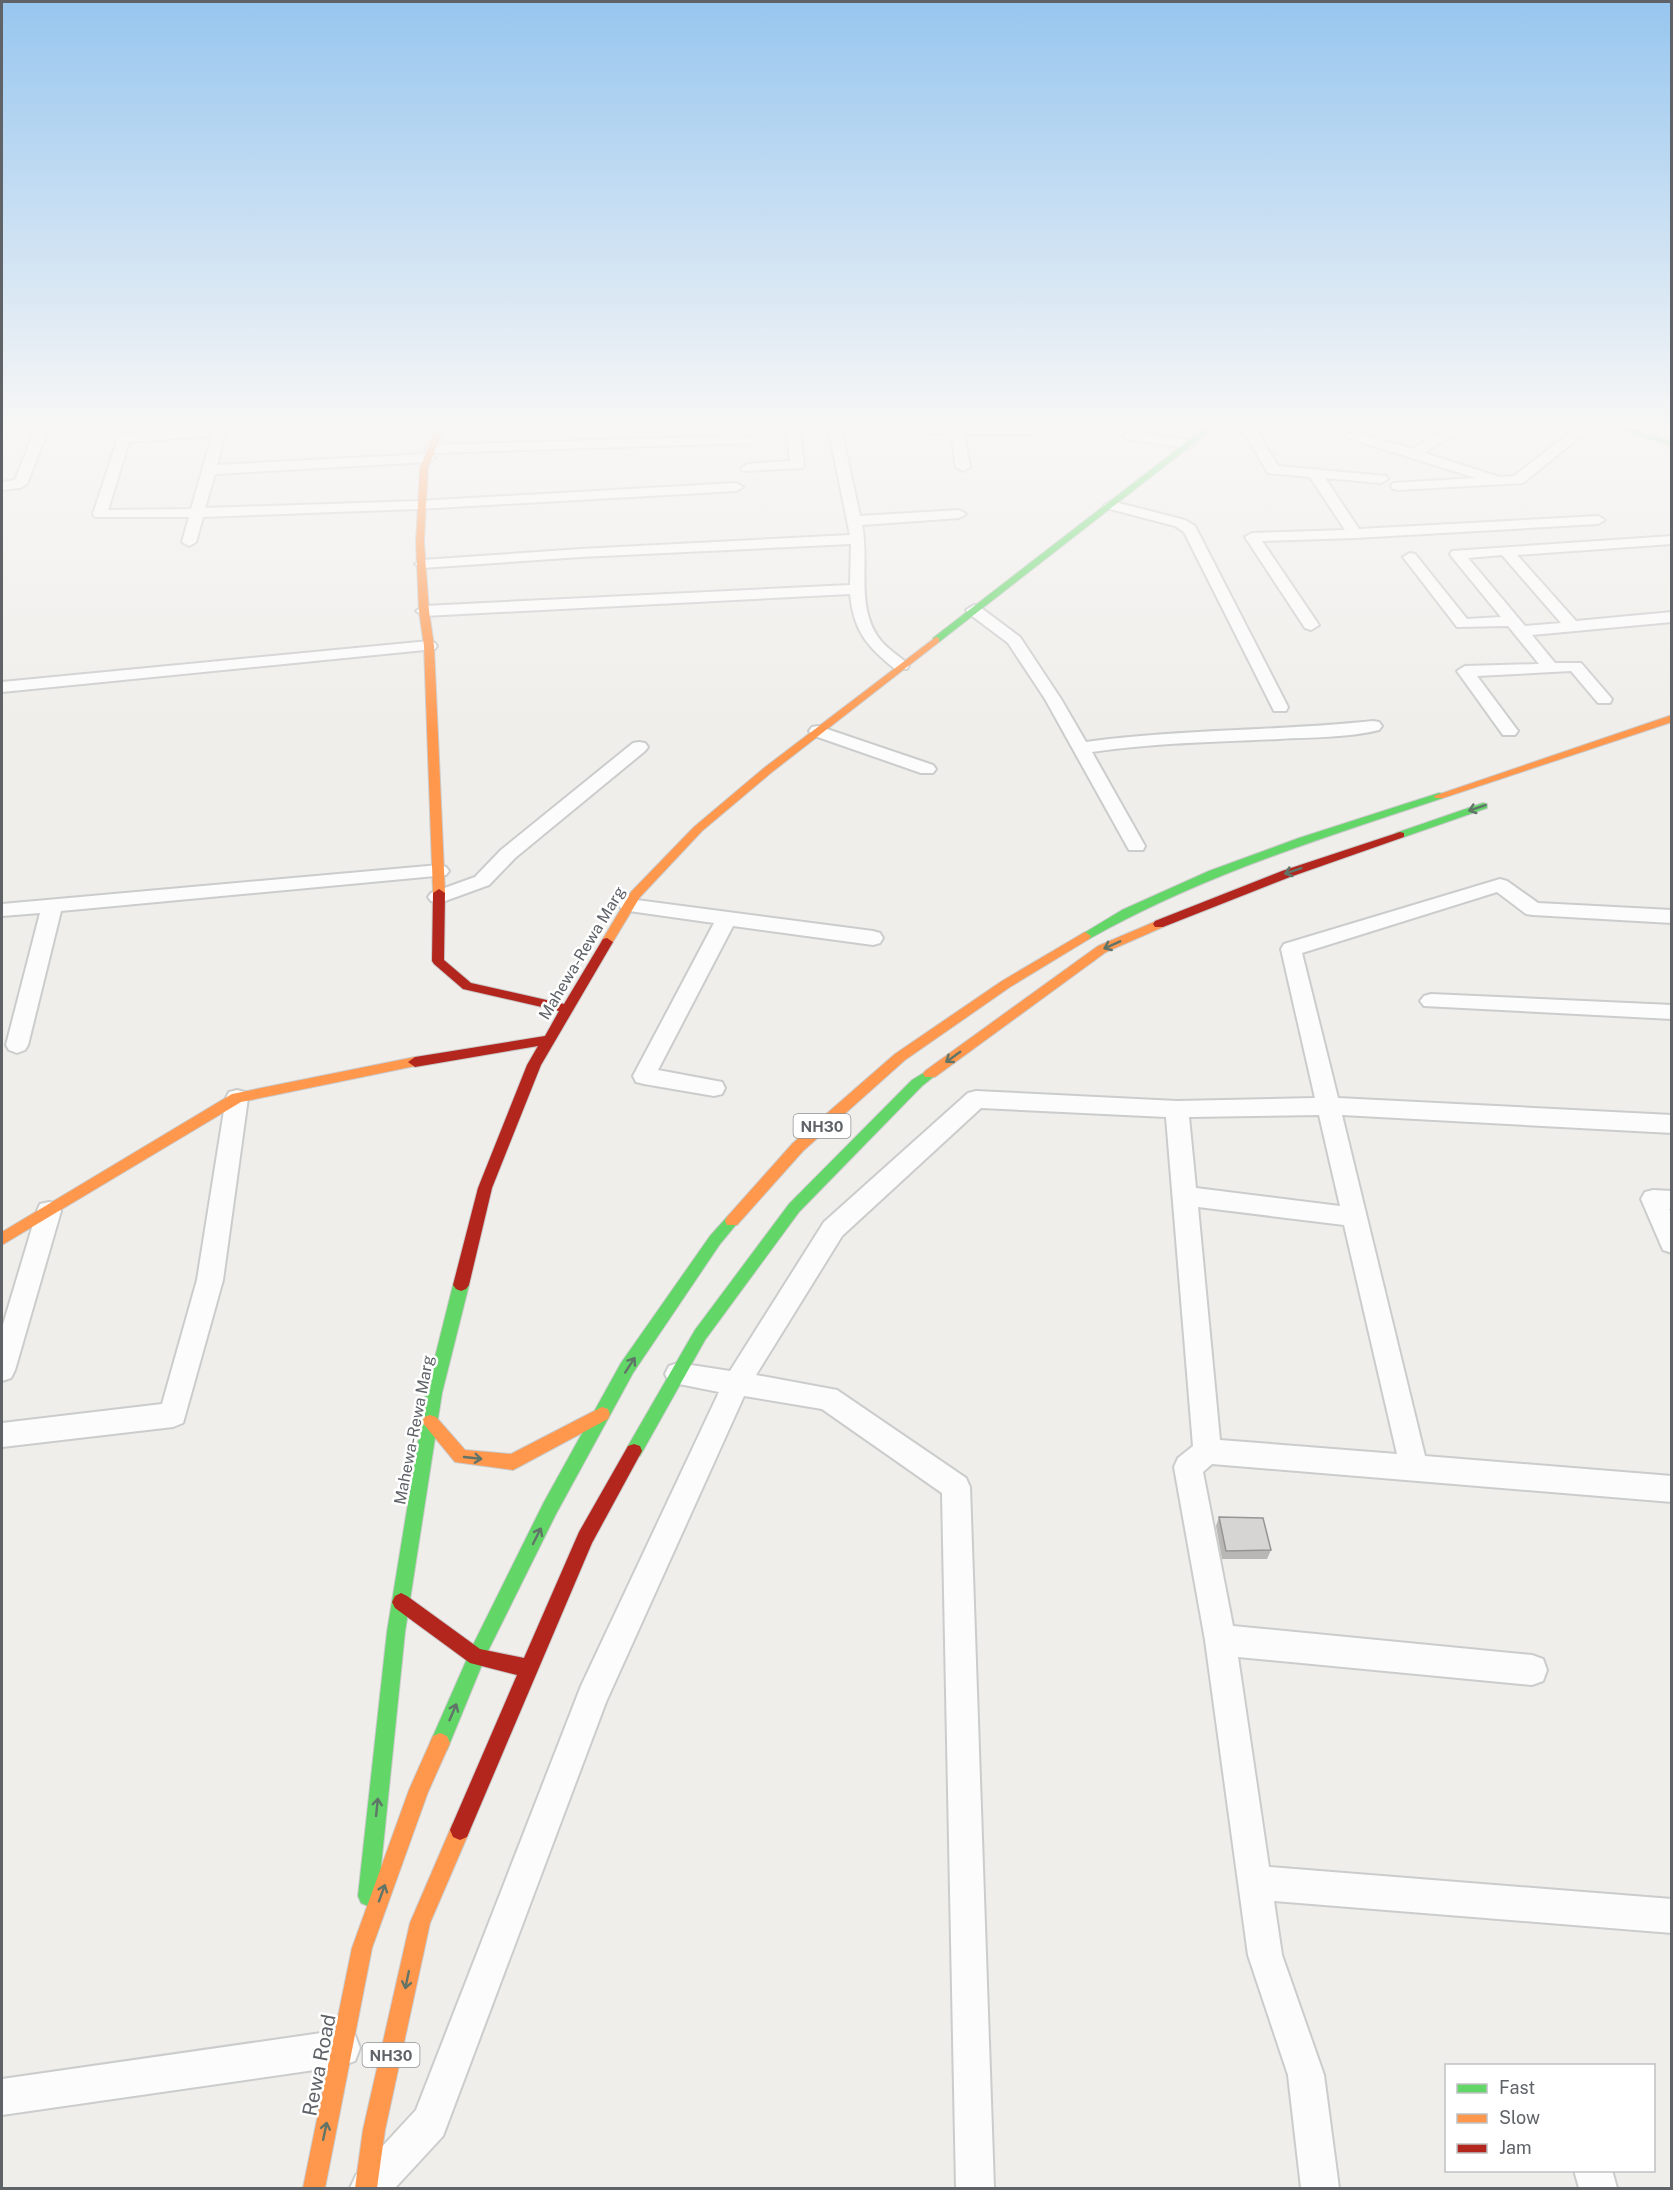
<svg xmlns="http://www.w3.org/2000/svg" width="1673" height="2190" viewBox="0 0 1673 2190" font-family="'Public Sans',sans-serif">
<rect width="100%" height="100%" fill="#efeeea"/>
<g fill="none" stroke-linecap="round" stroke-linejoin="round">
<g stroke="#cbcccc" stroke-width="4">
<path id="street" d="M36,427h13l-22,57 -7,4 -18,2v-8l13,-2z
M215,427h12l-10,38 211,-11 7,4 -7,4 -213,12 -10,34 213,-7 318,-18 7,4 -7,4 -318,18 -215,8 -7,25 -7,4 -7,-4 7,-25h-94l-2,-3 26,-79zM212,436l-21,73 -83,1 21,-68z
M787,427h12l5,38 -2,3 -59,3 -2,-3 7,-4 42,-3z
M828,427h58l-6,4 -38,2 18,83 99,-6 7,4 -7,4 -97,7c8,37 -8,85 20,117 7,8 17,14 25,21l2,3 -2,3h-12c-28,-23 -41,-37 -45,-75l-426,22 -8,-5 8,-5 426,-21 1,-41 -270,13 -159,11 -7,-4 7,-4 159,-11 269,-14z
M919,427h118l3,3 -7,4h-69l6,33 -7,4 -7,-4 -5,-33 -30,-1z
M1232,427l23,1 23,38 108,10 2,3 -7,4 -56,-5 34,51 239,-13 7,4 -7,4 -243,14 -93,3 57,84 -8,5 -6,-2 -60,-91 7,-4 93,-3 -35,-53 -42,-4 -23,-39z
M1450,427h15l-41,26 76,24 14,-1 64,-49h14l-69,56 -125,7 -5,-1 -2,-3 2,-3 83,-5 -128,-40 -2,-3 7,-4 59,18z
M1130,432l59,8 7,4 -7,4 -64,-9 -2,-3z
M745,436l5,1 2,3 -2,3 -318,10 -7,-4 7,-4z
M1111,501l74,19 10,6 93,181 -2,4h-12l-2,-4 -88,-175 -9,-6 -69,-18 -2,-3z
M1672,536v8l-155,11 59,66 96,-9v10l-140,13 23,28h26l31,36 -2,4h-12l-27,-32 -94,5 41,55 -3,4h-12l-46,-64 8,-5 74,-2 -31,-38 -51,1 -54,-70 7,-4 5,1 52,65 34,-2 -49,-60 -2,-3 2,-3zM1502,555l59,68 -36,3 -57,-68z
M974,605l6,2 40,30 41,62 25,43c95,-13 192,-11 287,-21l6,1 3,4 -3,4c-32,8 -67,7 -100,9 -63,3 -125,4 -187,13l53,94 -2,4h-14l-84,-151 -37,-56 -40,-30 -2,-3z
M429,641l6,2 2,3 -2,3 -433,43v-10z
M818,726l115,39 3,4 -3,4h-12l-109,-38 -3,-4 3,-4z
M639,742l6,1 3,4 -3,4 -130,107 -26,27 -44,16 -7,2 -7,-2 -3,-4 3,-4 44,-16 26,-27 132,-107z
M439,865l7,2 3,4 -3,4 -385,36 -33,134 -3,5 -8,3 -8,-3 -3,-5 34,-132 -38,3v-12z
M1500,879l7,2 31,22 134,7v13l-139,-8 -7,-1 -29,-22 -195,61 36,145 334,17v18l-330,-18 83,341 247,20v26l-460,-38 -9,8 30,154 299,29 11,4 4,11 -4,11 -11,4 -294,-28 31,210 403,32v34l-398,-32 8,54 42,120 15,113h-38l-13,-113 -40,-120 -43,-315 -31,-173 4,-9 15,-12 -27,-329 -185,-9 -139,128 -86,139 81,15 129,88 4,9 24,701h-38l-14,-695 -120,-84 -78,-13 -138,306 -163,434 -48,52h-45l6,-13 60,-65 165,-424 138,-294 -50,-10 -4,-8 4,-8 9,-3 52,8 94,-149 144,-129 8,-2 201,10 138,-3 -34,-149 3,-5zM1319,1115l21,91 -144,-18 -7,-71zM1198,1207l146,18 53,229 -177,-14z
M629,899l244,32 7,2 3,5 -3,5 -7,2 -140,-19 -75,144 64,12 3,6 -3,6 -8,2 -70,-12 -8,-2 -3,-6 81,-153 -92,-13 -3,-5 3,-5z
M1431,994l241,11v14l-248,-13 -4,-5 4,-5z
M237,1090l8,2 3,6 -25,182 -40,143 -10,4 -171,20v-24l160,-19 35,-124 29,-182 3,-6z
M1653,1190l19,1v18h-3l3,5v39l-9,-3 -22,-51 4,-7z
M49,1202l9,2 3,7 -46,159 -4,8 -9,3v-53l35,-117 3,-7z
M342,2030l13,5 5,13 -5,13 -13,5 -340,49v-36z
M1574,2170h38l5,18h-38z"/>
</g>
<g stroke="#cacacb" stroke-width="2">
<path id="fast" d="M1206,427h9l-276,215h-6v-4z
M1611,427h12l49,14v5z
M1439,793l4,1v4c-121,40 -242,78 -354,141l-4,1 -6,-4 43,-26 87,-39 90,-33z
M1483,803l4,1v4l-83,29h-8l-2,-2 2,-2z
M930,1069l5,2 2,3 -15,12 -123,126 -94,128 -65,116 -6,2 -6,-2 -2,-5 2,-5 67,-116 94,-126 123,-124z
M732,1215l5,2 2,4 -19,23 -87,129 -77,141 -70,141 -39,95 -7,3 -7,-3 -3,-7 44,-100 70,-141 77,-139 89,-127 17,-19z
M461,1279l5,2 3,4 -27,108 -37,239 -27,264 -3,7 -7,3 -7,-3 -3,-7 29,-264 39,-239 27,-108 3,-4z"/>
</g>
<g stroke="#cacacb" stroke-width="2">
<path id="slow" d="M436,427h8l-16,41 -4,74 5,69 5,35 11,247 -6,4 -6,-4 -9,-247 -5,-35 -3,-69 4,-74z
M936,637l3,1v4l-167,130 -70,59 -62,66 -29,48h-8l-2,-3 30,-50 63,-65 70,-59z
M1672,715v7l-229,76h-8l-1,-2z
M1159,920l6,4 -2,3 -57,25 -171,125h-10l-2,-3 2,-3 173,-125z
M1085,932l6,4 -2,3 -79,48 -105,73 -102,91 -66,74h-10l-2,-4 2,-4 66,-74 102,-89 107,-73z
M415,1057l7,5 -2,3 -179,37 -239,143v-13l230,-138z
M602,1407l6,2 2,5 -2,5 -95,51 -58,-8 -33,-40 2,-5 6,-2 6,2 29,33 46,4z
M440,1733l7,3 3,7 -22,49 -56,156 -47,240h-22l49,-240 57,-158 24,-54z
M460,1820l7,3 3,7 -40,93 -45,207 -8,58h-22l8,-58 47,-207 43,-100z"/>
</g>
<g stroke="#cacacb" stroke-width="2">
<path id="jam" d="M1400,832l4,1v4l-114,40 -127,50h-8l-2,-3 2,-3 127,-50z
M439,889l6,4 -1,67 27,23 93,21 39,-65 4,-1 6,4 -72,123 -49,123 -23,97 -3,4 -5,2 -5,-2 -3,-4 25,-97 49,-123 11,-19 -123,21 -7,-5 7,-5 130,-21 14,-25 -96,-22 -29,-25 -2,-3 1,-68z
M634,1444l6,2 2,5 -50,92 -125,294 -7,3 -7,-3 -3,-7 67,-155 -47,-12 -75,-55 -3,-6 3,-6 6,-3 6,3 73,53 44,9 55,-126 49,-86z"/>
</g>
<use href="#street" fill="#fdfcfc" fill-rule="evenodd"/>
<use href="#fast" fill="#63d668" fill-rule="evenodd"/>
<use href="#slow" fill="#ff974d" fill-rule="evenodd"/>
<use href="#jam" fill="#b3261e" fill-rule="evenodd"/>
</g>
<path fill="#b8b7b5" d="M1219,1517l52,33 -4,9h-45l-6,-33z"/>
<path fill="#d6d5d3" stroke="#969594" stroke-width="1.5" d="M1219,1517l44,1 8,32 -45,1z"/>
<defs><path id="oneway-shaft" d="M-6 0H5M1.5-3L5.5 0L1.5 3" fill="none" stroke-width="1.6" stroke-linecap="round" stroke-linejoin="round" transform="scale(1.5)"/></defs>
<g stroke="#607468">
<use href="#oneway-shaft" transform="translate(1477 808) rotate(161)"/>
<use href="#oneway-shaft" transform="translate(1293 871) rotate(161)"/>
<use href="#oneway-shaft" transform="translate(1112 945) rotate(156)"/>
<use href="#oneway-shaft" transform="translate(953 1057) rotate(144)"/>
<use href="#oneway-shaft" transform="translate(630 1365) rotate(-57)"/>
<use href="#oneway-shaft" transform="translate(473 1458) rotate(6)"/>
<use href="#oneway-shaft" transform="translate(537 1536) rotate(-63)"/>
<use href="#oneway-shaft" transform="translate(453 1712) rotate(-67)"/>
<use href="#oneway-shaft" transform="translate(377 1807) rotate(-84)"/>
<use href="#oneway-shaft" transform="translate(382 1893) rotate(-70)"/>
<use href="#oneway-shaft" transform="translate(407 1980) rotate(102)"/>
<use href="#oneway-shaft" transform="translate(325 2131) rotate(-78)"/>
</g>
<linearGradient id="sky" x2="0" y2="1"><stop stop-color="#97c6ef"/><stop offset="0.58" stop-color="#f8f7f6"/><stop offset="1" stop-color="#f8f7f6" stop-opacity="0"/></linearGradient>
<rect width="1673" height="734" fill="url(#sky)"/>
<g text-anchor="middle" dominant-baseline="central" stroke-width="5" stroke-linejoin="round" paint-order="stroke">
<g fill="#fff" stroke="#8f9295" stroke-width="1.5">
<rect x="793.5" y="1114" width="57" height="24" rx="4.5"/>
<rect x="362.5" y="2043" width="57" height="24" rx="4.5"/>
</g>
<g font-size="15" font-weight="bold" fill="#5f6368">
<text x="822" y="1126">NH30</text>
<text x="391" y="2055">NH30</text>
</g>
<g font-size="16" fill="#5f6368" stroke="#fff">
<text transform="translate(582 953) rotate(-59)">Mahewa-Rewa Marg</text>
<text transform="translate(414 1430) rotate(-79)">Mahewa-Rewa Marg</text>
</g>
<g font-size="20" fill="#5f6368" stroke="#fff">
<text transform="translate(319 2065) rotate(-79)">Rewa Road</text>
</g>
</g>
<rect width="1673" height="2190" fill="none" stroke="#5f6368" stroke-width="6"/>
<rect x="1445" y="2064" width="210" height="108" fill="#ffffff" stroke="#bfc1c3" stroke-width="1.5"/>
<rect x="1457" y="2084" width="30" height="9" fill="#63d668" stroke="#bfc1c3" stroke-width="1.5"/>
<text x="1499" y="2094" font-size="18" fill="#5f6368">Fast</text>
<rect x="1457" y="2114" width="30" height="9" fill="#ff974d" stroke="#bfc1c3" stroke-width="1.5"/>
<text x="1499" y="2124" font-size="18" fill="#5f6368">Slow</text>
<rect x="1457" y="2144" width="30" height="9" fill="#b3261e" stroke="#bfc1c3" stroke-width="1.5"/>
<text x="1499" y="2154" font-size="18" fill="#5f6368">Jam</text>
</svg>
